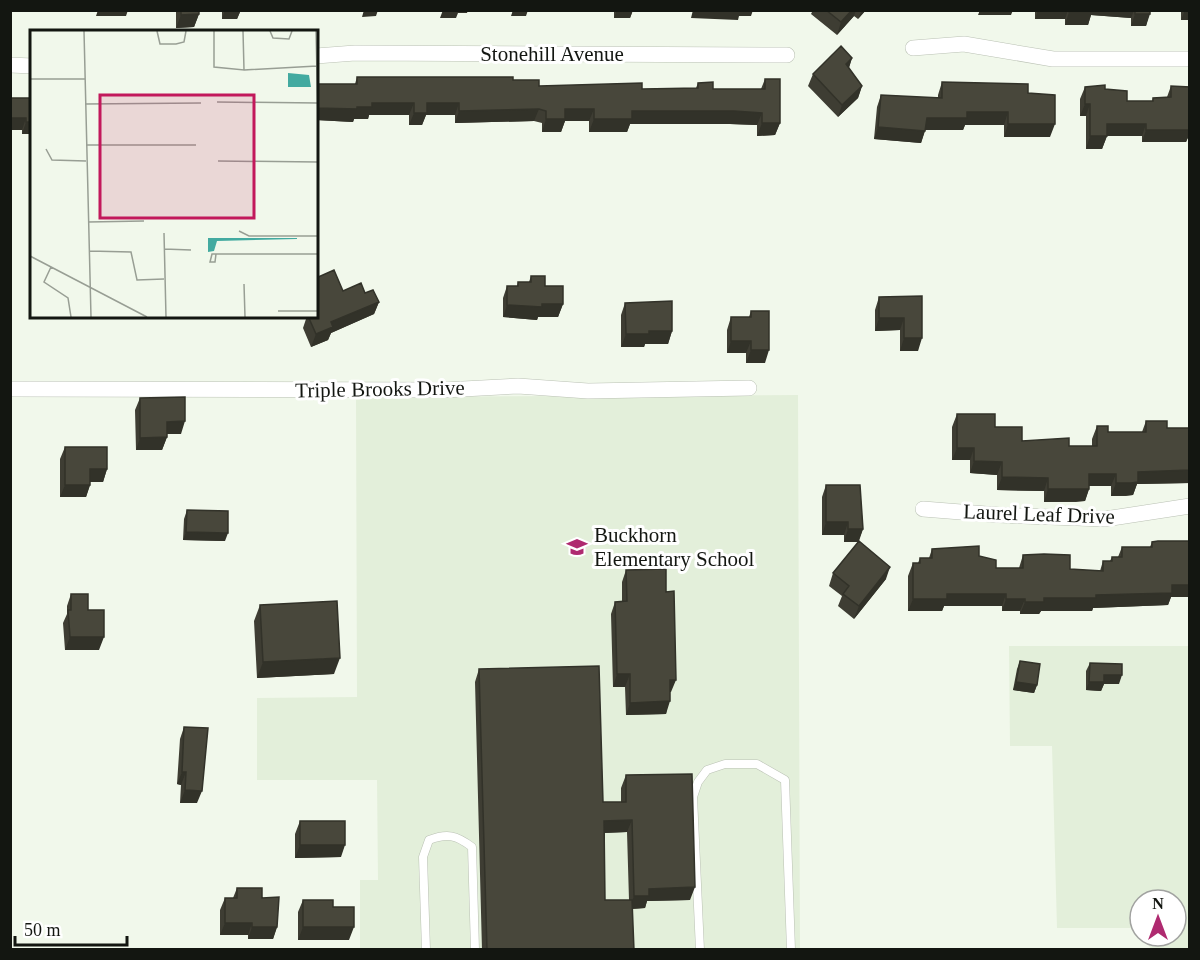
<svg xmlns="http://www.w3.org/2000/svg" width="1200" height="960" viewBox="0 0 1200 960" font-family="'Times New Roman',serif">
<rect width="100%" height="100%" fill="#f1f8eb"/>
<path fill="#e3efda" d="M798,395l2,554h-440v-69h18l-1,-100h-120v-82l100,-1 -1,-300z
M1009,646h180v303h-38l-8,-13h33v-36h-36v30l-2,-2h-81l-5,-182h-42z"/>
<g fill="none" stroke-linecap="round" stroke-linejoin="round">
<g stroke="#bac1b4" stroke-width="9">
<path id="lane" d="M426,950l-3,-93 6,-17c18,-7 27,-5 43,7l3,103
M700,950l-7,-153 5,-15 9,-12 18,-6h32l28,16 6,170"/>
</g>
<g stroke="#bac1b4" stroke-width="16">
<path id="street" d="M913,48l51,-4 89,15h137
M316,56l39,-3 432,2
M10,65l22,1
M10,389l434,1 74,-4 70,5 161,-3
M923,509l76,6 106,4 85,-13"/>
</g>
<use href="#lane" stroke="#fff" stroke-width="8"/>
<use href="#street" stroke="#fff" stroke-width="15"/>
</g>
<path fill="#3e3d33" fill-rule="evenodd" d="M176,10h23v4l-5,13 -18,1z
M222,10h48v2h-30l-3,7h-15z
M602,10h31l-3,8h-16v-7z
M813,10h53l-8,9 -4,-3 -17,19 -26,-21z
M1035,10h115l-4,16h-15v-8l-40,-3 -3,10h-23v-6h-30z
M1181,10h9v10h-9z
M852,58l-3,10 13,18 -4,12 -20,19 -30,-31 5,-12z
M357,77l156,3 26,6 103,3 54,-1 2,-5 15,6h48l4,-10 15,44 -5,12 -18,1v-11l-27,-1h-100l-3,8h-38v-11h-24l-4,11h-19v-9l-8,-2 -79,2v-8h-29l-4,10h-13v-10h-40l-1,4h-14l-1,3 -37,-2v-36h39z
M942,82l86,11 22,44h-46v-12h-39l-2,5h-38l-4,13 -47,-4 3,-32 4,-12 57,3v-3z
M1171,86l19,1v46l-4,9h-44v-6h-35l-5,13h-16v-33h-6v-17l5,-12 20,2 22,12h25l1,-3 14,-1z
M32,98v49h-1v-13h-9v-4h-12z
M531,276l32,28 -5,13h-20l-1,3 -34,-3v-19l4,-12h10l1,-4h11z
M343,291l22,2 14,9 -5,12 -43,19 -3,7 -17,7 -8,-19 4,-12h9z
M922,296l-4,55h-18v-21l-25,1v-21l4,-13z
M625,303l47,28 -4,13h-23l-1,3h-23v-32z
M751,311l14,52h-19v-10h-19v-23l4,-13h18z
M140,398l41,36h-14v3l-5,13h-26l-1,-40z
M957,414l38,13 27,14 47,5h23v-7l5,-13 11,6h34l4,-11 21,7h23v55l-53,1 -4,11 -7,1h-15v-10h-22v3l-4,12 -9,1h-32v-11l-47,-1v-15l-27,-2v-13h-18v-33z
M65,447l42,22 -4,13h-13v3l-4,12h-26v-38z
M826,485l37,44 -4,12 27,38 -32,40 -16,-13 4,-10 -13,-10 4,-13 25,-31h-14v-7h-22v-38z
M187,510l38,31 -42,-1 1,-21z
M1152,542l19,55 -3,8 -75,3 -1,3h-51l-2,3h-19v-3h-18v-5h-58l-2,5h-34v-35l5,-13h5l2,-5h9l3,-9 47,7 17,12h23l4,-13 47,14 30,2 3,-10h7l2,-4h6l4,-10h28z
M626,570l40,22 5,100h-1l-4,22 -40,1 -1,-28h-12l-2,-73 4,-12h7v-20z
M71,594l17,16 11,40h-34l-2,-27 4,-9v-8z
M260,605l74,69 -77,4 -3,-57z
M1020,661l17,24 -3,8 -21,-3 4,-21z
M1090,663l29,21h-15l-3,7 -15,-1v-19z
M479,669l124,133h18v-14l5,-13 64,125 -43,1 -2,7 -13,1 2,41h-152l-7,-268zM627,832l2,68h-24v-67z
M184,727l13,76h-17l1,-18 -4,-1 3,-45z
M300,821l41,36 -46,1v-24z
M237,888l25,10 15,29 -4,12h-25v-4h-28v-25l5,-12h8z
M303,900l30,7 16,33h-51v-28z"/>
<path fill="#323229" d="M98,10h30l-2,6h-30z
M225,10h45v2h-30l-3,7h-15z
M364,10h14l-2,6 -14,1z
M443,10h25l-1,3h-9l-2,5h-16z
M513,10h15l-2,6h-15z
M617,10h16l-3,8h-16z
M655,10h36v2z
M693,10h60l-2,6h-12l-1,4 -47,-2z
M852,10h4l-2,6 -17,19 4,-13z
M862,10h4l-8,9z
M980,10h33l-2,5h-33z
M1038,10h30l-3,9h-30z
M1089,10h45l-3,8 -40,-3 -3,10h-23l4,-13z
M1185,10h5v10h-9z
M199,14l-5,13 -18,1 5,-13z
M1135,14h15l-4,12h-15z
M852,58l-4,12 -2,-6z
M862,86l-4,12 -20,19 4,-12z
M372,103h42l-5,12h-40l-1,4h-14l-1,3 -37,-2v-12z
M427,103h32l-4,12h-29l-4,10h-13l5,-12z
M1085,104h5l-4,12h-6z
M539,109l-5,12 -79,2 4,-12z
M565,109h29l-5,12h-24l-4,11h-19l4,-13z
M632,111h102l28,2 -5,12 -27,-1h-100l-3,8h-38l5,-13z
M967,112h41l-4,13h-39l-2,5h-41l5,-12z
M10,118h16l-4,12h-12z
M26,122h6l-1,12h-9z
M762,123h18l-5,12 -18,1z
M1008,124h47l-5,13h-46z
M1107,124h39l-4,12h-35l-5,13h-16l4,-13z
M878,127l47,4 -4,12 -47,-4z
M1146,130h44v3l-4,9h-44z
M379,302l-5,12 -43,19 -3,7 -17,7 5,-13 15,-12z
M563,304l-5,13h-20l-1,3 -34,-3 4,-12z
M879,318h25l-4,12 -25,1z
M649,331h23l-4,13h-23l-1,3h-23l5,-13z
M904,338h18l-4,13h-18z
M731,341h20l-5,12h-19z
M751,350h18l-4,13h-19z
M185,421l-4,13h-19l5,-12z
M167,437l-5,13h-26l4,-12z
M957,448h17l-4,12h-18z
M974,461l28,1 -5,13 -27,-2z
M90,469h17l-4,13h-17z
M1190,470v13l-53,1 -4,11 -22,1 5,-13 22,-11z
M1089,474h27l-5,12h-26z
M1002,477l46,1 -4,13 -47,-1z
M65,485h25l-4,12h-26z
M1048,489h41l-4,12 -41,1z
M826,522h22l-4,13h-22z
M848,529h15l-5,13h-14z
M186,532l42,1 -3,8 -42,-1z
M890,567l-4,12 -32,40 5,-13z
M1172,585h18v12h-19l-3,8 -75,3 -1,3h-51l-2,3h-19l5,-12 19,-4 52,-3z
M947,594h59l-4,12h-58l-2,5h-34l5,-12z
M1006,599h19l-5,12h-18z
M70,637h34l-5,13h-34z
M340,658l-6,16 -77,4 6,-16z
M617,674h13l-5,13h-12z
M1104,675h18l-3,9h-15l-3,7 -15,-1 3,-8z
M670,680h6l-5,12 -6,1z
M1016,682l21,3 -3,8 -21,-3z
M670,701l-4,13 -40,1 4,-12z
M182,772h4l-5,13 -4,-1z
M185,790l17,1 -5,12h-17z
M632,820l-5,12 -27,1 4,-12z
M300,845h45l-4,12 -46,1z
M695,887l-5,13 -43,1 -2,7 -16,1 5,-13 15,-7z
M225,923h27l-4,12h-28z
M252,927h25l-4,12h-25z
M303,927h51l-5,13h-51z"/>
<path fill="#48473b" stroke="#323229" stroke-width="1.5" d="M181,10h18v4l-18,1z
M826,10h26l-11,12z
M1069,10h23v2h-23z
M1135,10h15v4h-15z
M841,46l11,12 -6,6 16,22 -20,19 -29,-31z
M357,77h156v3h26v6l103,-3v6l56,-1v-5l15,-1v7h52v-10h15v44h-18v-10l-28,-2h-102v8h-38v-10h-29v10h-19v-8l-7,-2 -80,2v-8h-32v10h-13v-10h-42v4h-15v2l-41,-1v-24h41z
M942,82l86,2v9l27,2v29h-47v-12h-41v6h-40l-2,13 -47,-4 3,-32 61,3z
M1105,85v4l22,2v10h26v-3l18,-1v-11l19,1v43h-44v-6h-39v12h-17v-32h-5v-17z
M10,98h22v24h-6v-4h-16z
M334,270l9,21 18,-8 4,10 8,-3 6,12 -48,20 2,5 -17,7 -8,-18h8v-38z
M531,276h14v10h18v18h-21v3l-35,-2v-19h11v-4h13z
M922,296v42h-18v-20h-25v-21z
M672,301v30h-23v3h-23l-1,-31z
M751,311h18v39h-18v-9h-20v-24h20z
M185,397v24l-18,1v15l-27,1v-40z
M957,414h38v13h27v14l47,-3v8h28v-20h11v6h38v-11h21v7h23v42l-52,2v10l-7,1h-15v-9h-27v15h-41v-11l-46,-1v-15l-28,-1v-13h-17z
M65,447h42v22h-17v16h-25z
M826,485h34l3,44h-15v-7h-22z
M187,510l41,1v22l-42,-1z
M859,541l31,26 -31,39 -16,-12 6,-8 -16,-13z
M1158,541h32v44h-18v8l-76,2v3h-52v4h-19v-3h-19v-5h-59v5h-34v-36h7v-5h12v-9l47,-3v10l17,4v8h27v-13l21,-1 26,1v14l33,2v-10h9v-4h10v-10h30v-5z
M666,569v23l8,-1 2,89h-6v21l-40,2v-29h-13l-2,-72 12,-1 -1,-31z
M71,594h17v16h16v27h-34l-2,-27h3z
M337,601l3,57 -77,4 -3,-57z
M1020,661l20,3 -3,21 -21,-3z
M1090,663l32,1v11h-18v7h-15z
M599,666l4,136h23v-27l66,-1 3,113 -46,2v7h-15l-2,-76 -28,1 1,79h27l2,50h-147l-8,-281z
M184,727l24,1 -6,63 -17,-1 1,-18h-4z
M300,821h45v24h-45z
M237,888h25v10l17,-1 -2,30h-25v-4h-27v-25h12z
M303,900h30v7h21v20h-51z"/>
<defs>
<g id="school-bare" transform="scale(1.62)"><path d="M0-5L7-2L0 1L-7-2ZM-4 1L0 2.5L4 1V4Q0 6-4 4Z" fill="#af2a70" stroke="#fff" stroke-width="2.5" paint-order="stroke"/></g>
</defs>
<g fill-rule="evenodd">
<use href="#school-bare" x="577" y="547"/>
</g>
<g text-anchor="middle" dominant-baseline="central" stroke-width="6" stroke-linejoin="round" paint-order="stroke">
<g font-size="21" fill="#131611" stroke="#fff">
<text x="552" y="54">Stonehill Avenue</text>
<text transform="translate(380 389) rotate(-1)">Triple Brooks Drive</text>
<text transform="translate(1039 514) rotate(2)">Laurel Leaf Drive</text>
</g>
<g font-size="21" fill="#131611" stroke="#fff" text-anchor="start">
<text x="594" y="535">Buckhorn<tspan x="594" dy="24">Elementary School</tspan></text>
</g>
</g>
<g transform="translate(30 30)">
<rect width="288" height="288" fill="#f1f8eb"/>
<path d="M258,43l21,2 2,12h-23zM178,208h89v1l-80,2 -3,10 -6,1z" fill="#43aaa0"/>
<path fill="none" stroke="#989e94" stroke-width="1.5" d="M54,1l7,286M127,1l3,13h16l8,-2 2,-11M184,1v36l30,3 -1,-39M240,1l3,7 16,1 3,-8M286,1l2,90M214,40l73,-4M0,49h55M187,72l101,1M55,74l116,-1M56,115h110M16,119l6,11 34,1M188,131l100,1M58,192l56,-1M209,201l10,5h69M134,203l2,84M134,219l27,1M59,221l42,1 6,28 27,-1M186,224l-1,8h-5l2,-8h106M0,226l117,61M21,237l-7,15 24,16 3,19M214,254l1,33M248,281h40"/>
<path fill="#c2185b" fill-opacity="0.15" stroke="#c2185b" stroke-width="3" d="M70,65h154v123h-154z"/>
<rect width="288" height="288" fill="none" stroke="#131611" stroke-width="3"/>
</g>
<rect width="1200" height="960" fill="none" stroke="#131611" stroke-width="24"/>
<g transform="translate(1158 918)"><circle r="28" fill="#ffffff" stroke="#a1a2a0" stroke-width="1.5"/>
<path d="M0-4.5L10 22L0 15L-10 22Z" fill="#af2a70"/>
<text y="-9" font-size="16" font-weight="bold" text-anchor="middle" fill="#131611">N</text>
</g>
<path d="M15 936v9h112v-9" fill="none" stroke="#131611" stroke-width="3"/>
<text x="24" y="936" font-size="18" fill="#131611" stroke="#ffffff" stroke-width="4.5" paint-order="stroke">50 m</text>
</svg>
